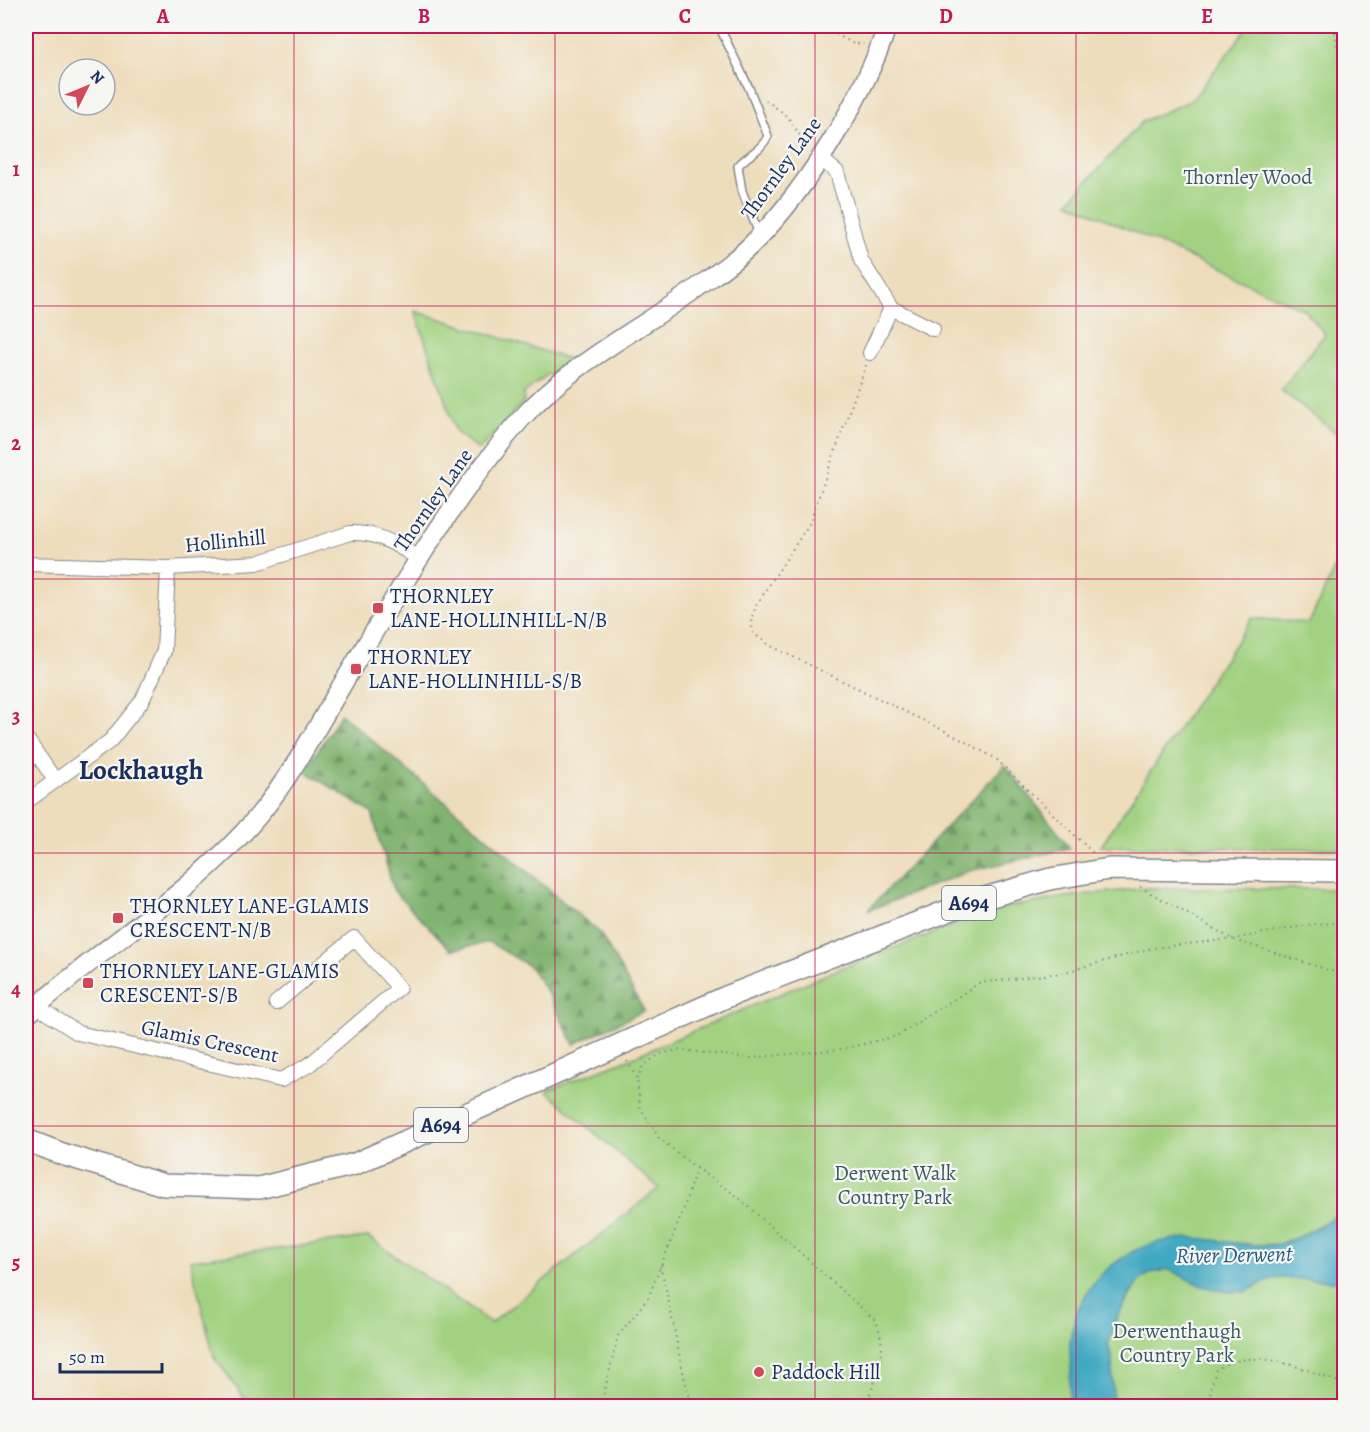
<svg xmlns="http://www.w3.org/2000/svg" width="1370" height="1432" viewBox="0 0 1370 1432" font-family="Alegreya,serif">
<defs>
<pattern id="forest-firs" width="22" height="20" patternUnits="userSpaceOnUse" patternTransform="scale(1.5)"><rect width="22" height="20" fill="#81b46f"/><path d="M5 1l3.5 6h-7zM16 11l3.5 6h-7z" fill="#69935e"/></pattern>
</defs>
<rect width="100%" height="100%" fill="#f6f6f2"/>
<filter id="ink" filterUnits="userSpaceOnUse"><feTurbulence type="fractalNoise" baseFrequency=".0167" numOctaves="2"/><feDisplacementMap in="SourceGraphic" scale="12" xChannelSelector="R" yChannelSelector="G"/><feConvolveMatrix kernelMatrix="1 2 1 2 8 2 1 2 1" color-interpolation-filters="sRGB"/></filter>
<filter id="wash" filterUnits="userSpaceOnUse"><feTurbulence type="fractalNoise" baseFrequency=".008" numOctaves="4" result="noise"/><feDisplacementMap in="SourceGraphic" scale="24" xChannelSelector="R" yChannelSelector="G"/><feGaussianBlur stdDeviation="1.35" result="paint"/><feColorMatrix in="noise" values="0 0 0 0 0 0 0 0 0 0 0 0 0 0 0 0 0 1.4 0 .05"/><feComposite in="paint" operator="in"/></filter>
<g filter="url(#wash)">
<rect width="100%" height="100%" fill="#edb"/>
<path fill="url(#forest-firs)" stroke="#4e7266" stroke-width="1.5" d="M341,714l259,219 44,78 -70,33 -27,-52 -18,-26 -40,-24 -38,8 -57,-59 -22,-78 -67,-42z
M1005,765l65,83 -101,23 -102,40z"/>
<path fill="#a2d281" stroke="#5e8070" stroke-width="1.5" d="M1249,26h95v413l-63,-49 44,-56 -20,-24 -237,-108 75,-81 49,-21z
M415,311l157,49 -16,14h-8l-24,19v8l-45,49 -23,-18z
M1344,548v301l-243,-3 151,-228 57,5z
M1148,888l196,1v322l-44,25 -22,8 -19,1 -72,-7 -54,13 -43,37 -12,26 -5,15 -3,77h-820l-36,-49 -24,-97 178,-23 123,86 168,-135 -113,-97 80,-31 215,-92 156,-59 76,-13z
M1168,1269l34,17 53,2c17,-18 66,-8 89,-6v124h-231l-1,-49 -4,-12 8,-26 23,-38 12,-8z"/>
<path fill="#42a9c2" stroke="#2e6c90" stroke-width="1.5" d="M1344,1211v71l-70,-5 -29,15h-17l-26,-6 -34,-17 -17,4 -12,8 -10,14 -13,24 -8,26 4,12 1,49h-43c-2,-12 0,-23 1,-36 0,-9 -2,-18 -1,-27 6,-62 59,-104 119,-105 30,0 60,11 90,6 23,-4 45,-21 65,-33z"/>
</g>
<g filter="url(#ink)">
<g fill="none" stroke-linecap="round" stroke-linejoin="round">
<g stroke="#84868c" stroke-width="10">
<path id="lane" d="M719,26l30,62 19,48c-7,15 -20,18 -30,30l4,25 17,43"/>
</g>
<g stroke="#84868c" stroke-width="16">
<path id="street" d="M820,158l17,14 24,88 30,48 -21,45
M891,308l42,21
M26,564l142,4 89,-5 93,-30c28,-1 45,11 68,25
M26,738l29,42
M26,802l84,-61 32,-40 22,-50 4,-83
M36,1006l42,27 203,47 28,-15 90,-77 -45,-50 -78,65"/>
</g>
<g stroke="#84868c" stroke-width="21">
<path id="secondary" d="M26,1016c75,-70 166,-121 233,-201 33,-40 59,-90 86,-135 54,-90 107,-181 176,-261 50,-57 128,-94 188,-140 15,-11 33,-24 46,-38 50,-49 112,-149 132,-215"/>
</g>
<g stroke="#84868c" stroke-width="24">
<path id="primary" d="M26,1140l39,15 99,30 95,3 96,-24 371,-167 242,-94 82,-24 59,-10 235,2"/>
</g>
<path stroke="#84868c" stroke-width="2" stroke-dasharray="1.5 4.5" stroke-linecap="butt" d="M820,26l34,18h10
M1334,26l10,59
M766,100l22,17 21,32
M866,365l-57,159 -52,80 -6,15 1,13 17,13 180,88 46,25 99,96
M1140,887l92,52 112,36
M627,1061l10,18 3,28 19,31 37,30 41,28 139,125c13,38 3,49 -11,85
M637,1079l6,-13 17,-12 19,-4 71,8 92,-9 55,-13 82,-53 82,-10 91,-25 80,-9 81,-15 31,-1
M660,1266c13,46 18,94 32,140
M601,1406l17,-70 30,-38 35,-87 13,-43
M1212,1406l-2,-16 6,-20c39,-26 90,0 128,14"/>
<use href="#lane" stroke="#fff" stroke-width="7"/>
<use href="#street" stroke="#fff" stroke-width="14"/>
<use href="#secondary" stroke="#fff" stroke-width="18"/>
<use href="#primary" stroke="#fff" stroke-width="21"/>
</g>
</g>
<path fill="none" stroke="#c2185b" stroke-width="1.5" stroke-opacity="0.55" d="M294,26v1380M555,26v1380M815,26v1380M1076,26v1380M26,306h1318M26,579h1318M26,853h1318M26,1126h1318"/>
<g fill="#d1495b" stroke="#f6f6f2" stroke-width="2">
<rect x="372" y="602" width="12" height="12" rx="3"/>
<rect x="350" y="663" width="12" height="12" rx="3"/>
<rect x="112" y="912" width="12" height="12" rx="3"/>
<rect x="82" y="977" width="12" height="12" rx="3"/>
<circle cx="759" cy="1372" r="6"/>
</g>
<g text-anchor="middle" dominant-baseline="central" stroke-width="4.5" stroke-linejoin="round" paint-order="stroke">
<g fill="#f6f6f2" stroke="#5d6b8a" stroke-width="1.5">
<rect x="942" y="886" width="54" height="34" rx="4.5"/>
<rect x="414" y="1108" width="54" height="34" rx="4.5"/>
</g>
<g font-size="20" font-weight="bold" fill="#1b2f5e">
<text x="969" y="903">A694</text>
<text x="441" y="1125">A694</text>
</g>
<g font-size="21" fill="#1b2f5e" stroke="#f6f6f2">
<text transform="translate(781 168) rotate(-54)">Thornley Lane</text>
<text transform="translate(433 500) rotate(-55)">Thornley Lane</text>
<text transform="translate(225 541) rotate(-6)">Hollinhill</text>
<text transform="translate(210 1041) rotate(12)">Glamis Crescent</text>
</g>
<g font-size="21" fill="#3d5867" stroke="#f6f6f2">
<text x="1248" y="177">Thornley Wood</text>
<text x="895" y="1173">Derwent Walk<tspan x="895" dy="24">Country Park</tspan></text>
<text x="1177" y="1331">Derwenthaugh<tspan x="1177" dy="24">Country Park</tspan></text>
</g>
<g font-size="21" fill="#1b2f5e" stroke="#f6f6f2" text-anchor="start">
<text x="390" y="596">THORNLEY<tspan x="390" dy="24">LANE-HOLLINHILL-N/B</tspan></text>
<text x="368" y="657">THORNLEY<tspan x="368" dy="24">LANE-HOLLINHILL-S/B</tspan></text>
<text x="130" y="906">THORNLEY LANE-GLAMIS<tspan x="130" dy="24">CRESCENT-N/B</tspan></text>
<text x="100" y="971">THORNLEY LANE-GLAMIS<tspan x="100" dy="24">CRESCENT-S/B</tspan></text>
<text x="771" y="1372">Paddock Hill</text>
</g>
<g font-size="22" font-style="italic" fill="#295a81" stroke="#f6f6f2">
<text transform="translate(1234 1255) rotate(-1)">River Derwent</text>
</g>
<g font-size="27" font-weight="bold" fill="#1b2f5e" stroke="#f6f6f2">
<text x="141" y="770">Lockhaugh</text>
</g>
</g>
<rect width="1370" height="1432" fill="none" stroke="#f6f6f2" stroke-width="66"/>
<g transform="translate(87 87) rotate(47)"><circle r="28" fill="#f6f6f2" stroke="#9ea6b7" stroke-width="1.5"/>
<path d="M0-4.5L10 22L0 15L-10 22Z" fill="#d1495b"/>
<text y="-9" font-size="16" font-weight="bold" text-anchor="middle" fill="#1b2f5e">N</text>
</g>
<path d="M60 1363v9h102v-9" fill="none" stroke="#1b2f5e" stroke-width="3"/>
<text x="69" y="1363" font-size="18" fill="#1b2f5e" stroke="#f6f6f2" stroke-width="4.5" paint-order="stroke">50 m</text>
<rect x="33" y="33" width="1304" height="1366" fill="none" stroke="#c2185b" stroke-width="2"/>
<g font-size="20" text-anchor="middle" font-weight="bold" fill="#c2185b">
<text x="163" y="23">A</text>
<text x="424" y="23">B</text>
<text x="685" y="23">C</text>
<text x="946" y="23">D</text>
<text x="1207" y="23">E</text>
<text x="16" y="176">1</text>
<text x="16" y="450">2</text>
<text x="16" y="723">3</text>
<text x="16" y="996">4</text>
<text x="16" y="1269">5</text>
</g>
</svg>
